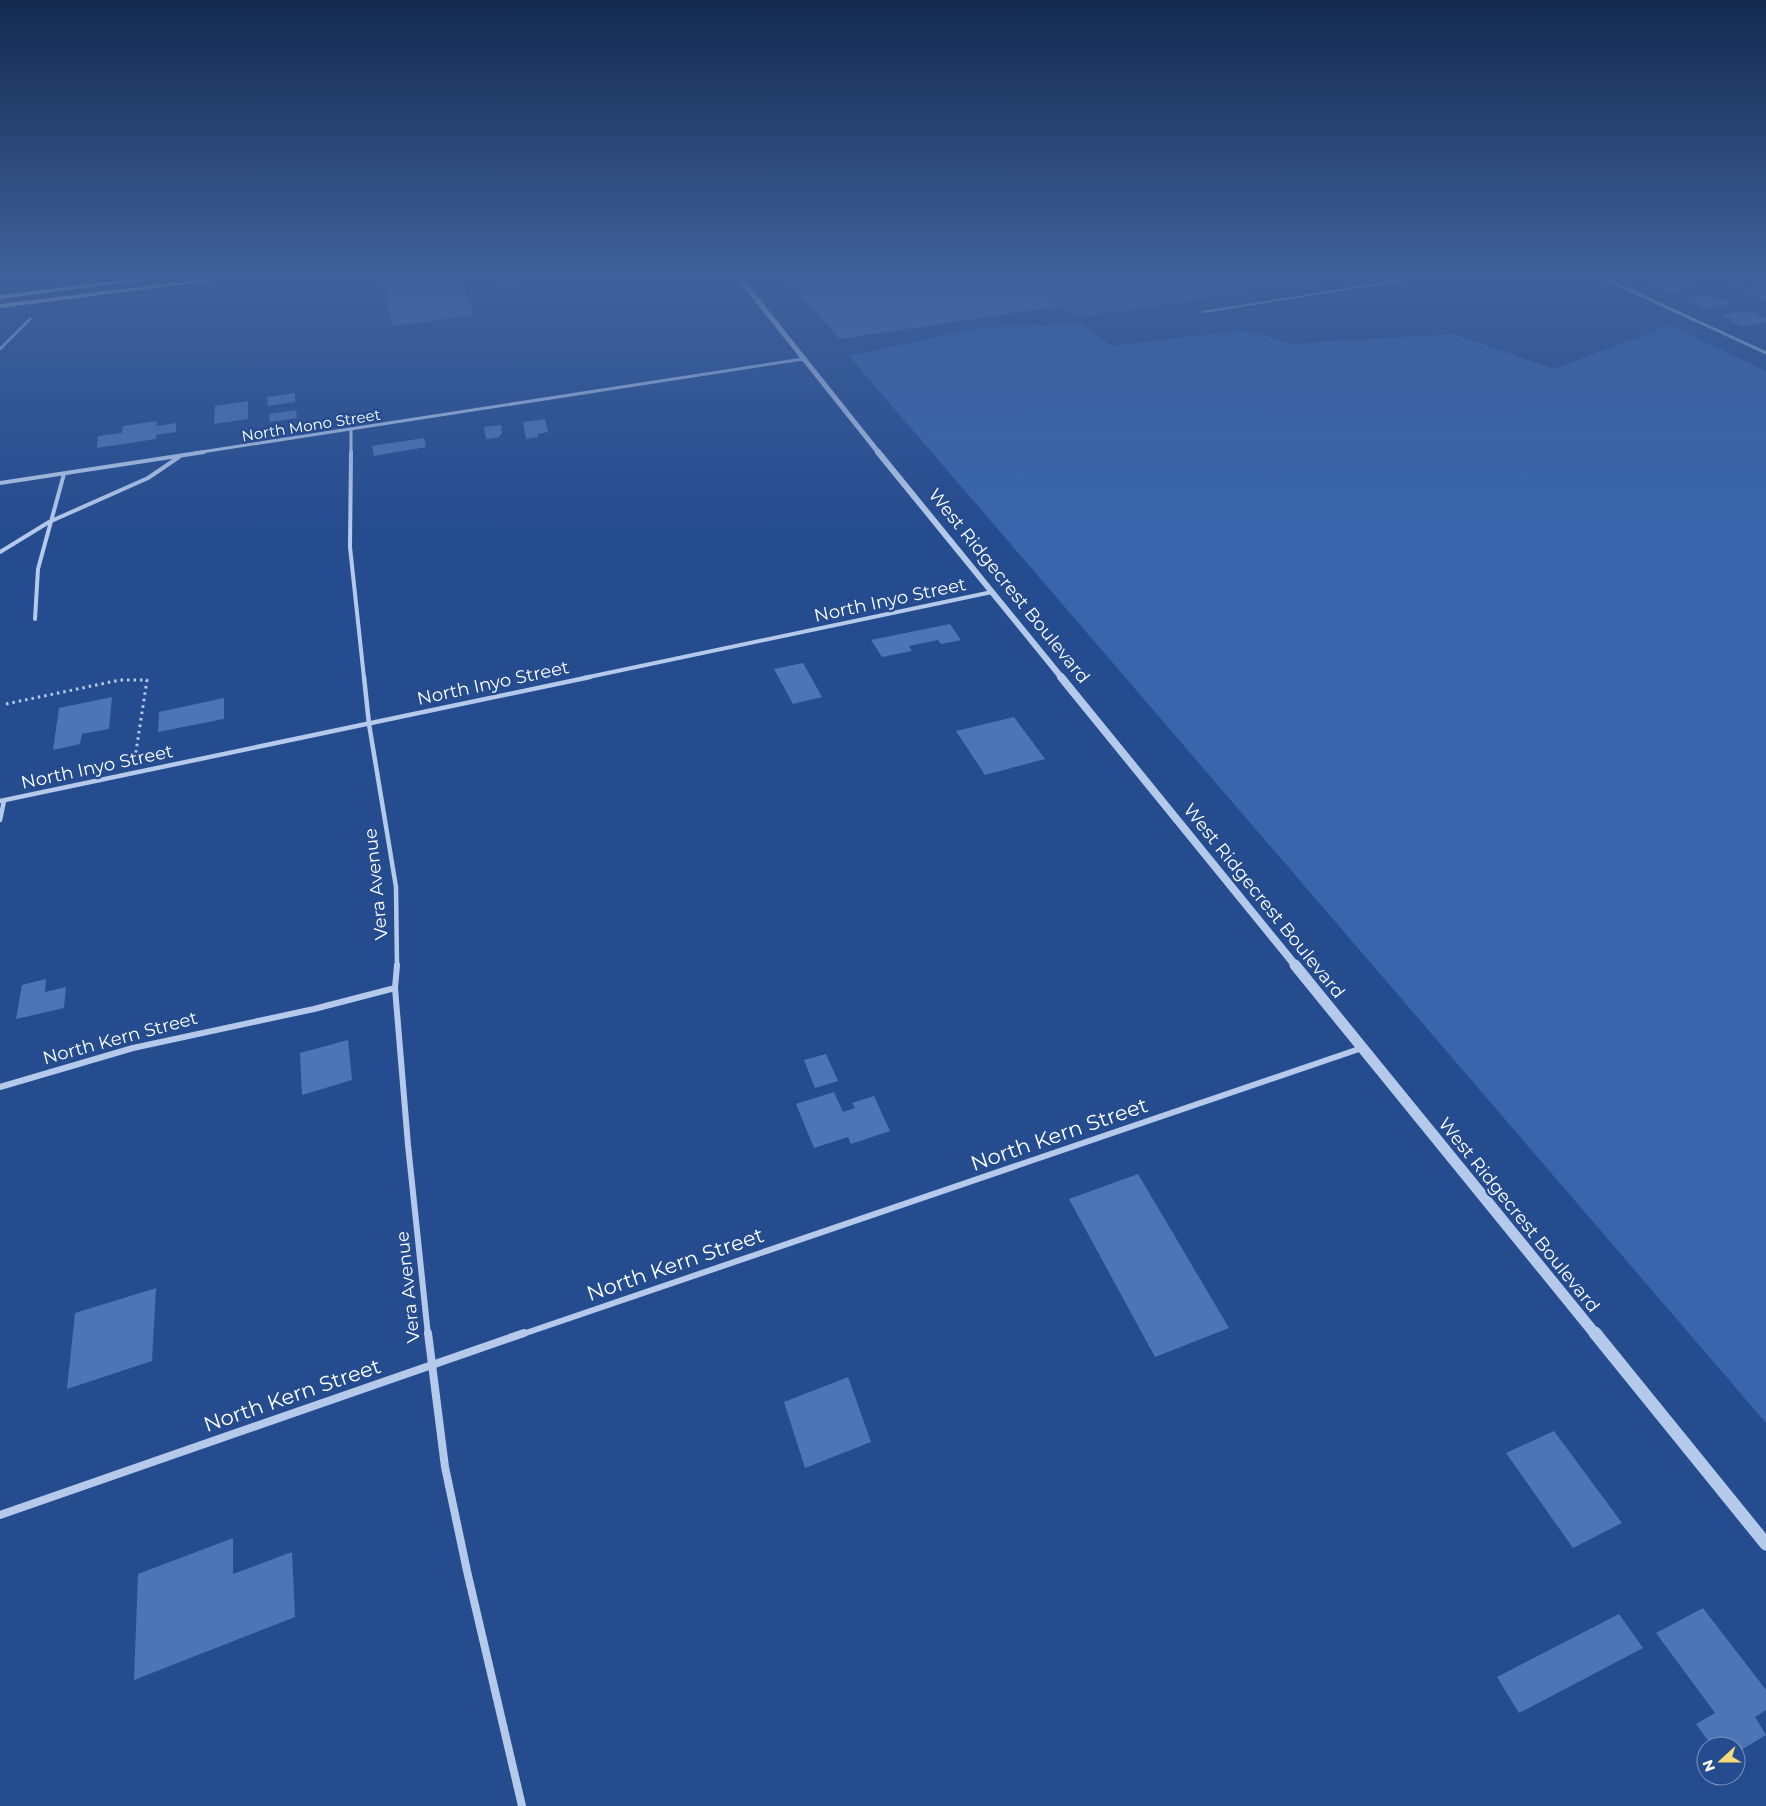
<svg xmlns="http://www.w3.org/2000/svg" width="1766" height="1806" viewBox="0 0 1766 1806" font-family="Montserrat,sans-serif">
<rect width="100%" height="100%" fill="#254c8f"/>
<path fill="#3965ac" d="M1022,276h334l-280,42z
M1081,323l31,23 133,-16 47,14 161,-10 101,35 116,-44 96,46v1052l-917,-1067 134,-29z"/>
<path fill="#4d75b6" d="M401,276h59l14,39 -81,11 -12,-47z
M498,276h19l3,6 -19,2z
M783,276h238l39,30 -220,33z
M1726,276h36v1l-28,5 -9,-4 3,-1z
M1677,278l17,10 -27,5 -11,-5 5,-1 -14,-5z
M1766,285v16l-26,-11z
M1708,294l13,6h4l7,4 -27,5 -9,-4h3l-2,-1h-5l-11,-5z
M1746,311l13,3 -3,1 10,4v3l-24,5 -14,-7 5,-1 -12,-4z
M295,393v9l-27,4 -1,-9z
M248,401v18l-34,5 1,-18z
M296,410l1,8 -27,4 -1,-8z
M545,419l3,13 -10,2v3l-12,2 -3,-17z
M157,421l-1,5 20,-3v9l-20,3v4l-59,9 1,-12 24,-3 1,-7z
M501,425l1,9h-2v3l-14,2 -2,-12z
M424,438l2,9 -52,9 -2,-10z
M950,624l11,16 -20,4 -3,-4 -29,6 3,5 -30,6 -11,-17z
M803,663l19,34 -29,7 -19,-35z
M112,697l-3,32 -27,5 -2,10 -27,6 6,-42z
M224,698v21l-66,13 1,-20z
M1014,717l31,42 -60,16 -29,-44z
M46,979l-1,13 21,-5 -2,21 -48,11 6,-34z
M348,1040l4,40 -50,15 -2,-42z
M826,1054l12,27 -23,7 -11,-28z
M834,1092l9,20 12,-4 -3,-5 22,-7 16,35 -39,13 -3,-7 -34,11 -18,-44z
M1138,1174l91,154 -74,29 -86,-158z
M156,1288l-4,73 -85,28 8,-76z
M848,1377l23,65 -66,26 -21,-66z
M1554,1431l68,92 -49,25 -67,-95z
M233,1538v36l59,-22 3,65 -161,63 4,-106z
M1703,1608l63,82v20l-11,7 11,18 -30,18v-7h-24l-16,-22 19,-11 -59,-80z
M1619,1614l24,34 -124,65 -22,-36z"/>
<g fill="none" stroke-linecap="round" stroke-linejoin="round">
<path stroke="#b5caeb" stroke-width="2" stroke-dasharray="1 2" stroke-linecap="butt" d="M1230,276l20,13"/>
<path stroke="#b5caeb" stroke-width="3" stroke-dasharray="2.5 4" stroke-linecap="butt" d="M6,704l114,-24h27l-12,78"/>
<path stroke="#b5caeb" stroke-width="2" d="M1203,312l225,-36"/>
<path stroke="#b5caeb" stroke-width="3" d="M1599,276l167,77
M0,349l30,-30
M195,453l608,-94
M351,453v-23"/>
<path stroke="#b5caeb" stroke-width="4" d="M351,452l-1,95 14,131
M0,483l204,-31
M0,552l49,-30 99,-44 31,-21
M35,619l3,-50 26,-95
M584,678l408,-86"/>
<path stroke="#b5caeb" stroke-width="4.5" d="M364,677l5,47 27,163 1,79
M0,801l590,-124
M0,820l4,-19"/>
<path stroke="#b5caeb" stroke-width="6" d="M397,965l-2,23 13,157 20,190
M0,1087l133,-39 181,-39 81,-21
M520,1335l842,-287"/>
<path stroke="#b5caeb" stroke-width="8" d="M428,1333l17,134 22,104 55,235
M0,1515l524,-182"/>
<path stroke="#b5caeb" stroke-width="5" d="M738,276l141,177"/>
<path stroke="#b5caeb" stroke-width="6" d="M878,452l184,226"/>
<path stroke="#b5caeb" stroke-width="8" d="M1061,677l235,289"/>
<path stroke="#b5caeb" stroke-width="11" d="M1295,965l301,370"/>
<path stroke="#b5caeb" stroke-width="13" d="M1595,1333l171,211"/>
<path fill="#e1eaf9" fill-rule="evenodd" d="M157,276h17l-174,23v-4z
M230,276h17l-247,32v-4z"/>
</g>
<linearGradient id="sky" x2="0" y2="1"><stop stop-color="#142a4f"/><stop offset="0.52" stop-color="#40619b"/><stop offset="1" stop-color="#40619b" stop-opacity="0"/></linearGradient>
<rect width="1766" height="529" fill="url(#sky)"/>
<g text-anchor="middle" dominant-baseline="central" stroke-width="5" stroke-linejoin="round" paint-order="stroke">
<g font-size="15" fill="#fff" stroke="#254c8f">
<text transform="translate(311 425) rotate(-9)">North Mono Street</text>
</g>
<g font-size="18" fill="#fff" stroke="#254c8f">
<text transform="translate(1009 586) rotate(51)">West Ridgecrest Boulevard</text>
<text transform="translate(890 600) rotate(-12)">North Inyo Street</text>
<text transform="translate(493 683) rotate(-12)">North Inyo Street</text>
<text transform="translate(97 767) rotate(-12)">North Inyo Street</text>
<text transform="translate(376 884) rotate(-96)">Vera Avenue</text>
<text transform="translate(1264 901) rotate(51)">West Ridgecrest Boulevard</text>
<text transform="translate(120 1038) rotate(-15)">North Kern Street</text>
<text transform="translate(1519 1215) rotate(51)">West Ridgecrest Boulevard</text>
<text transform="translate(408 1287) rotate(-96)">Vera Avenue</text>
</g>
<g font-size="21" fill="#fff" stroke="#254c8f">
<text transform="translate(1059 1134) rotate(-19)">North Kern Street</text>
<text transform="translate(675 1264) rotate(-19)">North Kern Street</text>
<text transform="translate(292 1395) rotate(-19)">North Kern Street</text>
</g>
</g>
<g transform="translate(1721 1761) rotate(249)"><circle r="24" fill="#254c8f" stroke="#7c94bc"/>
<path d="M0-4L9 19L0 12L-9 19Z" fill="#f5da79"/>
<text y="-8" font-size="14" font-weight="bold" text-anchor="middle" fill="#ffffff">N</text>
</g>
</svg>
